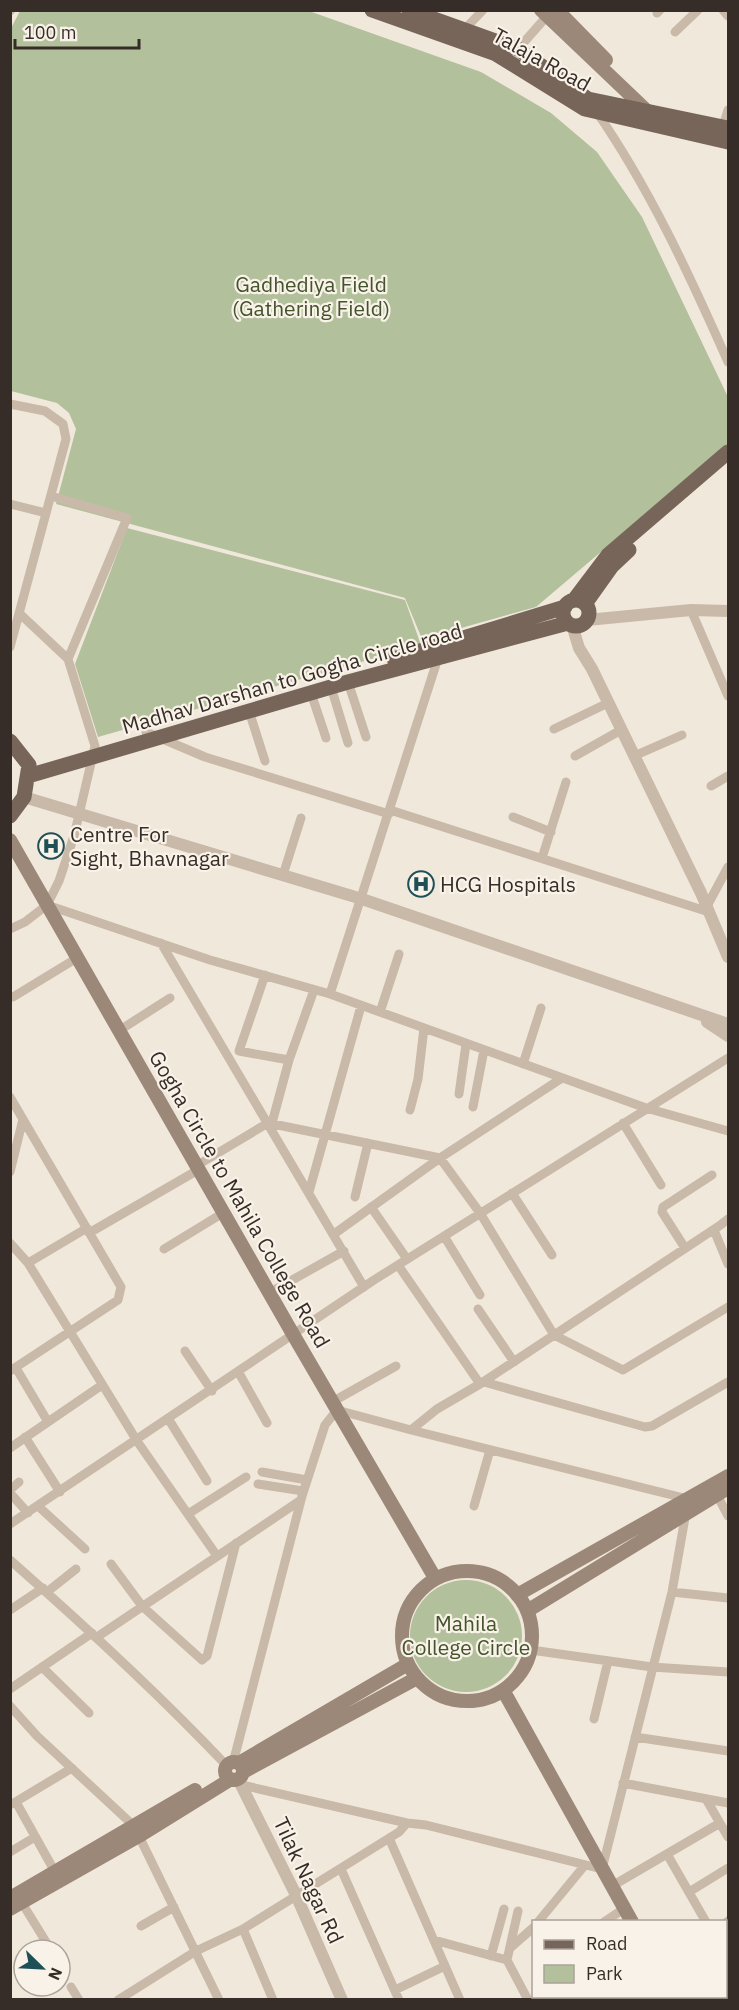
<svg xmlns="http://www.w3.org/2000/svg" width="739" height="2010" viewBox="0 0 739 2010" font-family="'IBM Plex Sans',sans-serif">
<rect width="100%" height="100%" fill="#f1e8dc"/>
<path fill="#b2c09c" d="M20,11h289l172,61 70,41 46,39 45,65 86,180v47l-192,163 -114,32 -17,-41 -349,-94 20,-75 -7,-16 -12,-10 -46,-12 -1,-361z
M127,528l278,72 16,45 -323,92 -23,-73z
M410 1636a56 56 0 1 1 112 0a56 56 0 1 1-112 0Z"/>
<g fill="none" stroke-linecap="round" stroke-linejoin="round">
<path stroke="#c9b9a8" stroke-width="9" d="M723,10l5,6
M10,11l1,-1
M657,13l3,-3
M462,32l21,-22
M675,32l23,-22
M518,49l29,-33
M596,111c54,78 94,165 132,251
M723,126l5,-16
M10,404l35,7 18,13 3,15 -56,208
M51,496l76,22 -59,141
M10,504l36,9
M691,610l37,86
M348,682l18,55
M331,687l17,56
M311,693l15,45
M249,711l16,50
M554,729l54,-26
M146,732l59,25 184,57
M575,756l46,-26
M634,756l48,-21
M711,786l17,-10
M390,810l319,102
M513,817l38,15
M542,858l24,-76
M283,875l18,-57
M47,905l163,55 120,34 316,114 82,23
M707,906l21,-39
M10,929l15,-7 22,-17 12,-24 15,-45 21,-90 -27,-87 -49,-46
M161,943l203,344
M265,975l-26,76 50,9
M330,994l109,-339
M13,997l64,-39
M380,1012l19,-58
M120,1030l50,-32
M523,1064l18,-56
M459,1094l7,-50
M10,1097l111,190 -3,13 -108,71
M473,1107l11,-57
M410,1110l8,-31 6,-51
M272,1123l17,-63 25,-70
M623,1123l38,62
M196,1166l72,-43 172,35 40,55 74,122 69,35 105,-63
M10,1172l13,-53
M309,1192l52,-186
M512,1193l40,62
M355,1197l13,-54
M371,1207l36,52
M728,1219l-14,11 14,34
M89,1233l109,-63
M334,1234l106,-76 122,-80
M444,1236l36,59
M10,1243l18,20 59,-35
M685,1248l-23,-36 1,-5 49,-32
M164,1249l59,-36
M28,1263l109,178 80,115
M398,1265l82,119
M269,1293l75,-42
M478,1309l36,53
M185,1351l27,40
M16,1368l32,54
M239,1373l28,50
M484,1382l161,45 7,-1 76,-44
M332,1402l64,-36
M169,1420l38,61
M411,1430l277,69
M25,1437l35,55
M10,1448l92,-63
M262,1472l45,8
M258,1484l45,7
M10,1490l9,-8
M10,1493l18,20
M717,1495l11,21
M38,1506l47,43
M474,1506l16,-56
M188,1514l58,-37
M10,1524l364,-244 354,-222
M10,1560c75,66 148,133 217,206
M111,1564l31,42 60,54 5,-4 29,-113
M47,1592l29,-23
M672,1592l56,6
M10,1610l33,-22
M97,1637l204,-137
M531,1650l121,17 76,5
M42,1667l47,46
M10,1689l82,-56
M10,1706l27,30 97,90 85,174
M594,1719l14,-58
M635,1737l93,14
M233,1763l69,-267 23,-71 12,-15 74,20 26,-21 43,-25 242,-160
M623,1783l105,20
M242,1785l165,38 19,2 176,44 70,-277 14,-80
M706,1799l22,38
M16,1802l39,70
M12,1804l60,-36
M389,1838l71,162
M10,1852l25,-15
M667,1854l39,68
M341,1869l58,131
M612,1886l108,-63
M689,1892l39,-24
M22,1903l29,47
M538,1922l47,-57
M604,1922l21,-14
M726,1923l2,-2
M141,1926l33,-19
M243,1929l30,71
M434,1940l73,20 21,40
M510,1948l24,-21
M491,1956l13,-47
M726,1957l2,5
M507,1960l11,-49
M71,1987l8,13
M726,1988l2,-2
M395,1990l50,-24
M118,2000l78,-49 47,-22 156,-97 8,-9
M594,2000l7,-4
M704,2000l6,-4"/>
<path stroke="#c9b9a8" stroke-width="12" d="M587,620l104,-10 37,1
M572,625l7,23 13,21 109,224 27,64
M24,797l338,102 366,125
M707,1022l21,14
M238,1779l58,116 46,105"/>
<path stroke="#9c8879" stroke-width="14" d="M541,10l105,100v7
M557,10l49,50
M10,840l284,496 141,242
M402 1636a65 65 0 1 1 130 0a65 65 0 1 1-130 0Z
M517,1595l211,-119
M527,1611l201,-123
M503,1690l129,232
M225 1771a9 9 0 1 1 18 0a9 9 0 1 1-18 0Z
M239,1763l169,-99
M243,1772l174,-94
M10,1898l185,-108
M10,1909l129,-73 92,-57
M676,1996l2,4"/>
<path stroke="#776559" stroke-width="15" d="M372,10l124,44 89,55 143,33
M409,10l109,39 70,50 140,29
M574,600l34,-45 120,-103
M563 613a13 13 0 1 1 26 0a13 13 0 1 1-26 0Z
M585,604l27,-38 17,-16
M394,659l171,-52
M10,741l19,24 -5,32 -14,19
M28,776l320,-94 220,-59"/>
</g>
<defs>
<g id="hospital-ring" transform="scale(1.35)"><circle r="9.5" fill="#f9f2e8" stroke="#1f5056" stroke-width="1.5"/><path d="M-5-5h3v3.5h4V-5h3V5h-3V1.5h-4V5h-3Z" fill="#1f5056"/></g>
</defs>
<g fill-rule="evenodd">
<use href="#hospital-ring" x="51" y="846"/>
<use href="#hospital-ring" x="421" y="884"/>
</g>
<g text-anchor="middle" dominant-baseline="central" stroke-width="4.5" stroke-linejoin="round" paint-order="stroke">
<g font-size="21" fill="#362d28" stroke="#f9f2e8">
<text transform="translate(542 59) rotate(29)">Talaja Road</text>
<text transform="translate(292 678) rotate(-16)">Madhav Darshan to Gogha Circle road</text>
<text transform="translate(240 1199) rotate(60)">Gogha Circle to Mahila College Road</text>
<text transform="translate(309 1880) rotate(65)">Tilak Nagar Rd</text>
</g>
<g font-size="21" fill="#43532c" stroke="#f9f2e8">
<text x="311" y="284">Gadhediya Field<tspan x="311" dy="24">(Gathering Field)</tspan></text>
<text x="466" y="1623">Mahila<tspan x="466" dy="24">College Circle</tspan></text>
</g>
<g font-size="21" fill="#362d28" stroke="#f9f2e8" text-anchor="start">
<text x="70" y="834">Centre For<tspan x="70" dy="24">Sight, Bhavnagar</tspan></text>
<text x="440" y="884">HCG Hospitals</text>
</g>
</g>
<rect width="739" height="2010" fill="none" stroke="#362d28" stroke-width="24"/>
<rect x="532" y="1920" width="195" height="78" fill="#f9f2e8" stroke="#aba39b" stroke-width="1.5"/>
<rect x="544" y="1940" width="30" height="9" fill="#776559" stroke="#aba39b" stroke-width="1.5"/>
<text x="586" y="1950" font-size="18" fill="#362d28">Road</text>
<rect x="544" y="1965" width="30" height="18" fill="#b2c09c" stroke="#aba39b" stroke-width="1.5"/>
<text x="586" y="1980" font-size="18" fill="#362d28">Park</text>
<g transform="translate(42 1968) rotate(114)"><circle r="28" fill="#f9f2e8" stroke="#aba39b" stroke-width="1.5"/>
<path d="M0-4.5L10 22L0 15L-10 22Z" fill="#1f5056"/>
<text y="-9" font-size="16" font-weight="bold" text-anchor="middle" fill="#362d28">N</text>
</g>
<path d="M15 39v9h124v-9" fill="none" stroke="#362d28" stroke-width="3"/>
<text x="24" y="39" font-size="18" fill="#362d28" stroke="#f9f2e8" stroke-width="4.5" paint-order="stroke">100 m</text>
</svg>
